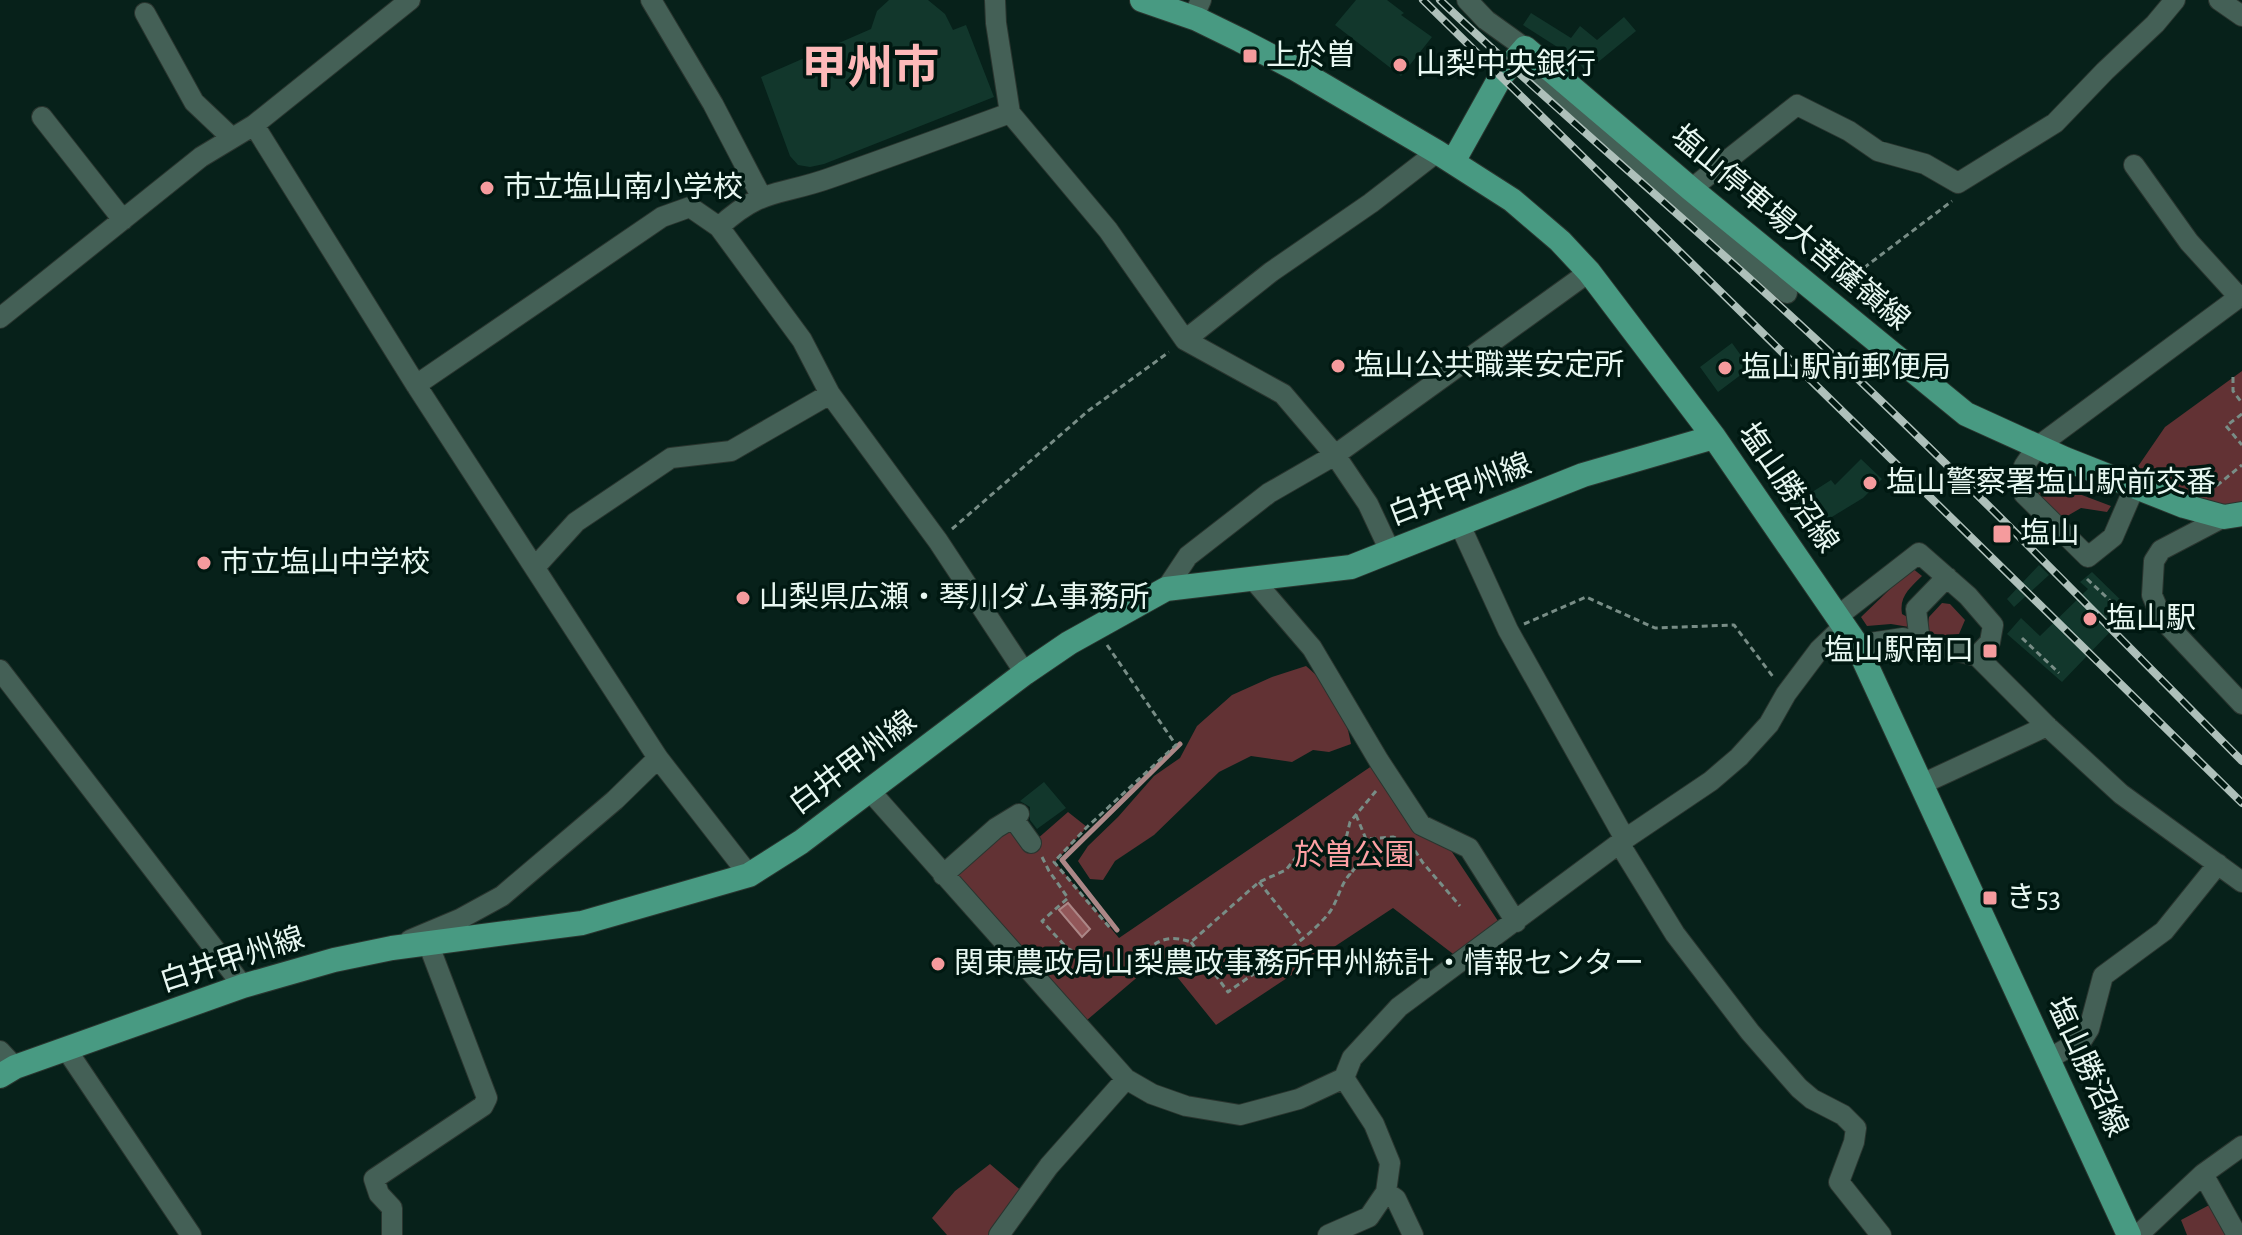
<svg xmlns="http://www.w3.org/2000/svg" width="2242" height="1235" viewBox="0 0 2242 1235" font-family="'Alegreya Sans','Noto Sans JP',sans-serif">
<rect width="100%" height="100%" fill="#07211a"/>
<path fill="#623234" d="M2242,371v143l-114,-33 37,-54z
M2034,477l77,29 -4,6 -26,-4 -19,11 -31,-30z
M1912,568l10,8c-12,12 -23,20 -20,38l9,5 -2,8 -18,-3 -24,2 -6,-9z
M1942,603l8,1 15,16 -6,14 -19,2 -13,-5 2,-14z
M1306,666c27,23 39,44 45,78l-22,8 -16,-2 -21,12 -41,-6 -32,16 -65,63 -39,26 -12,19 -13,-1 -12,-18 10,-15 30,-29 36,-41 26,-18 17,-32 35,-31 40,-18z
M1379,761l61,73 64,96 -43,30 -68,-52 -177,117 -55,-68 -81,69 -134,-147 63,-56 19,24 40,-35 19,15 -32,35 64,76z
M990,1164l34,29 -32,42h-45l-15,-17 23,-27z
M2215,1202l18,33h-46l-6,-15z"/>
<path fill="#925759" stroke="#ac8787" stroke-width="2" d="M1068,903l22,26 -8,8 -23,-27z"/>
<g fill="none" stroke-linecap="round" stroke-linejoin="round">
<path stroke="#ac8787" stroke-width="5" d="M1117,930l-55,-70 118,-116"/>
</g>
<path fill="#12372c" d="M889,0h39l17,14 8,16 13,-5 28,72 -170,67 -14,3 -12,-2 -8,-9 -29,-79 110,-48 6,-18z
M1356,0h31l17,13 -3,2 31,22 -31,39 -66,-51z
M1531,13l40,25 9,-12 17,14 27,-23 12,14 -50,41 -11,-14 -5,6 -12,-10 4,-4 -39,-25z
M1732,343l18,25 -32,24 -18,-25z
M1861,459l21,20 -19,19 -46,28 -7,-2 -15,-21 36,-23 4,5z
M2039,565l10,10 -35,32 -7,-8z
M2092,572l39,38 -69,72 -55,-48 14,-16 19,18 48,-47 -8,-7z
M1044,782l22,26 -29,21 -7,-9v-13l-10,-6z"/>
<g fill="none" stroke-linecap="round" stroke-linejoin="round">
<g stroke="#2a352f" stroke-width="22">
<path id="minor" d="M651,0l62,104 48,92
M995,0l1,23 14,90 98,117 77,110 98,54 52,61 33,49 22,47
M1467,0l19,20 39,28
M2219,0l23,16
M145,13l49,89 38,36
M1193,18l8,-18
M1542,60l-6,17 251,216
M42,117l81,103
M254,125l162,260 242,373 91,117
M2134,165l55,77 50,55
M1691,189l106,-84 52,26 29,20 47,13 33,19 97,-60 50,-52 50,-47 20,-24
M719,227c43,-40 61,-31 111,-49 60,-21 120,-43 180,-65
M0,318l201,-161 53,-32 156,-125
M1185,340l86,-68 100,-69 66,-51
M416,385l246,-168 28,-10 29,20 83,113 28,54 108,147 87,132
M2135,486l-22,51 -25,20 -64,-63v-28l13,-19 205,-152
M2224,517l-63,33 -7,11 -2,34 10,24 80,85
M1460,525l48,105 117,209
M536,566l40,-44 95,-64 60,-7 99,-57
M1252,578l60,70 67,113 42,64 48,23 47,74
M1166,589l22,-33 81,-63 66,-38 254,-183
M1838,616l81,-63 49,43 25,29 -3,17 -13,14 -74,-18 -46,7
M1920,642l-4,-33 31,-32
M1977,656l70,70 74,68 121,88
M0,670l243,316
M1922,784l125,-58
M870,791l256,288 26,15 34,12 54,9 59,-16 45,-21 8,-20 47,-51 226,-168 86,-58 28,-24 30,-33 17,-30 33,-44 26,-25
M1013,818l18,25
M1619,843l56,91 75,98 49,56 13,11 31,16 13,13 -2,14 -15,40 42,53
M943,875l53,-47 23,-14
M410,940l50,-21 42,-23 113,-96 43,-42
M66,1049l125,186
M0,1051l15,16
M2048,1059l34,-19 7,-11 14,-53 61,-45 54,-67
M2203,1174l34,61
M1386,1192l10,7 17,36
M392,1235v-27l-13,-14 -5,-15 109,-73 4,-8 -59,-155
M999,1235l50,-69 77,-87
M1328,1235l41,-18 17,-25 4,-29 -16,-39 -30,-46
M2138,1235l65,-61 39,-28"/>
</g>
<g stroke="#2a352f" stroke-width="26">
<path id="major" d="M1142,0l55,19 43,21 54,28 143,84 75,48 48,41 29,31 125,165 143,208 272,590
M1453,162l48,-86 24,-28 166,141 275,225 99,45 119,47 40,11 18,-3
M0,1076l15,-9 228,-81 91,-26 58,-12 190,-25 167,-48 52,-33 224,-169 44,-30 97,-54 185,-22 232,-92 131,-38"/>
</g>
<path stroke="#788d86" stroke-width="3" stroke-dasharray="6 4" stroke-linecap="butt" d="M1840,286l112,-85
M2233,377v14l9,12
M2242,414l-16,12 16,19
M2209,492l33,-27
M952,529l136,-118 81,-59
M2087,579l31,29
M1524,624l62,-27 69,31 79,-3 40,53
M2022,638l37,35
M1107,645l69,100 -89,82 -33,35 56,66
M1356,815l10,24 27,-2 17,6 13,20 37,43
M1042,857l7,14 19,27 -26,23 26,28 10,4
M1352,872l8,-11 6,-22
M1259,882l44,55
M1191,942l37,50c31,-23 77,-49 101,-79 9,-12 11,-28 21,-39l-3,-23 -3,-4
M1131,963c22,-18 31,-31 60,-21l68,-60 27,-12 11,-14 14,-11 18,8 15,-6 6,-25 26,-31"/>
<use href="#minor" stroke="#446056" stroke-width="20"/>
<use href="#major" stroke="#489a82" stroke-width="24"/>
<g stroke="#aec0ba" stroke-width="8">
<path id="rail" d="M1423,0l819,803
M1440,0c124,118 256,227 381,344 144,135 282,277 421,417"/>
</g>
<use href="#rail" stroke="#001811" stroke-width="5" stroke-dasharray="15" stroke-linecap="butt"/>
</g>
<g fill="#f59b9d" stroke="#001811" stroke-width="3">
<rect x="1242" y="48" width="16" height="16" rx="4"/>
<circle cx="1400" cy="65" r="8"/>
<circle cx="487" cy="188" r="8"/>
<circle cx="1338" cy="366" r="8"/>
<circle cx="1725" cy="368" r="8"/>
<circle cx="1870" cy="483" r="8"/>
<rect x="1992" y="524" width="20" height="20" rx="4"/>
<circle cx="204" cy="563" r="8"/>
<circle cx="743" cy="598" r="8"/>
<circle cx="2090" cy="619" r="8"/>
<rect x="1982" y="643" width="16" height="16" rx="4"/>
<rect x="1982" y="890" width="16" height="16" rx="4"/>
<circle cx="938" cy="964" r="8"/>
</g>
<g text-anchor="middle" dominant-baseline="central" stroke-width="7" stroke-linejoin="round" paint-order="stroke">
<g font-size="30" fill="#e7f7f1" stroke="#001811" text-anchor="start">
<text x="1266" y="56">上於曽</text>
<text x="1416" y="65">山梨中央銀行</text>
<text x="503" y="188">市立塩山南小学校</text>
<text x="1354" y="366">塩山公共職業安定所</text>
<text x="1741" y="368">塩山駅前郵便局</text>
<text x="1886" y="483">塩山警察署塩山駅前交番</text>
<text x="2020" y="534">塩山</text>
<text x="220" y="563">市立塩山中学校</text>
<text x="759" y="598">山梨県広瀬・琴川ダム事務所</text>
<text x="2106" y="619">塩山駅</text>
<text x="1974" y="651" text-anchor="end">塩山駅南口</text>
<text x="2006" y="898">き53</text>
<text x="954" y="964">関東農政局山梨農政事務所甲州統計・情報センター</text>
</g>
<g font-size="30" fill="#e7f7f1" stroke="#001811">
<text transform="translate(1790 228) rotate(40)">塩山停車場大菩薩嶺線</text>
<text transform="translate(1788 488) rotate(55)">塩山勝沼線</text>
<text transform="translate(1460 490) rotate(-21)">白井甲州線</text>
<text transform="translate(853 763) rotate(-37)">白井甲州線</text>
<text transform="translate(232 960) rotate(-18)">白井甲州線</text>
<text transform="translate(2087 1067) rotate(65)">塩山勝沼線</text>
</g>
<g font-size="30" fill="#fda1a4" stroke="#001811">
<text x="1354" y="856">於曽公園</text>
</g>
<g font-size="46" font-weight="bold" fill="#fdb9b9" stroke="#001811">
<text x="870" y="69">甲州市</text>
</g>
</g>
</svg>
